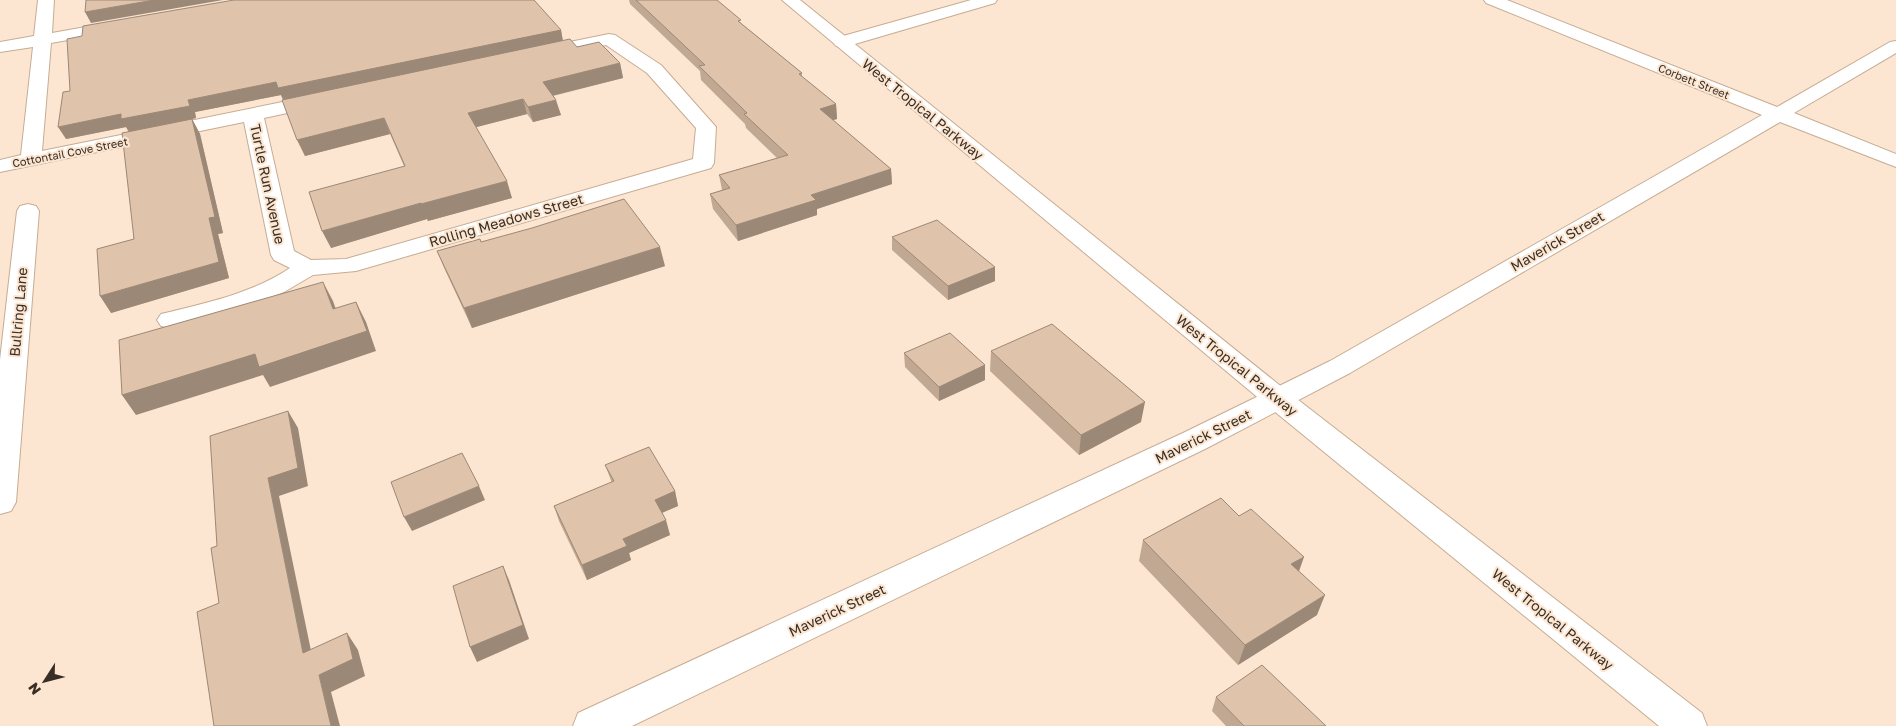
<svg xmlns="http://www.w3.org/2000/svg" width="1896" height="726" viewBox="0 0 1896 726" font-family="'Golos Text',sans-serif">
<rect width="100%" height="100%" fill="#fce6d1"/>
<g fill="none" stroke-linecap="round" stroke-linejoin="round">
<g stroke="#c6ac93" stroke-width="2">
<path id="minor" d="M38,0h16l-2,33 67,-12 6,1 3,4 -3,4 -6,1 -68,12 -9,108 280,-57 7,2 3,4 -3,4 -65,14 30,133 17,9 35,-1 347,-100 3,-31 -49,-55 -41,-28 -66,13 -6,-1 -3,-4 3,-4 6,-1 69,-14 6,1 46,30 55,62 -2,36 -3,5 -355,103 -43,4 -29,17 -34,14 -80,22 -9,-2 -4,-6 4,-6c44,-11 90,-20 129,-46l-16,-8 -3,-5 -27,-133 -244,50v-12l21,-5 12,-108 -33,5v-10l34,-6z
M971,0h26l-2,3 -147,43 -6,1 -6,-1 -3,-4 3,-4z
M1484,0h23l270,107 113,-65 6,-1v12l-102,60 102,41v13l-116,-45 -430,251 -145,76 -573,277h-59l5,-13 605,-280 147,-72 432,-246 -276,-112z
M28,204l8,2 3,5 -23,291 -5,9 -11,3v-154l17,-149 3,-5z"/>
</g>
<g stroke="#c6ac93" stroke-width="2">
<path id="major" d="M782,0h18l488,392 414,321 5,13h-48l-391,-320z"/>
</g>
<use href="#minor" fill="#fff" fill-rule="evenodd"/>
<use href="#major" fill="#fff" fill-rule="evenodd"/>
</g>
<path fill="#c0a892" d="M629,0h88l25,24 60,49v4l34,27 1,15 -4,1 58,49 1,15 -75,25v6l-79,26 -25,-32 -3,-15 12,-4 -3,-15 58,-17 -31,-30 -1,-4 -44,-44 -1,-9 -70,-67z
M561,30l2,11 57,22 3,15 -70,18 8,19 -28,7 -6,-8 -51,13 36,71 -84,23 -1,-2 -96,29 73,-82 -14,-32 -85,22 -24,-61 -86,17 1,6 -4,1 8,15 23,99 -5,1 11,44 -118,35 23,-74 -6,-108 -2,-4 -60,12 4,-48 12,-55z
M892,237l103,44 -47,19 -56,-50z
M481,242l184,24 -193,62 -27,-58 -8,-19z
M991,351l150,71 -62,33 -89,-84z
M904,353l81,12v15l-46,21 -34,-34z
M605,465l70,26 3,15 -16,7 8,22 -41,18 2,7 -44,20 -28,-59 -5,-15 58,-23z
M1143,540l156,31 18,44 -79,50 -99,-104z
M1216,697l110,29h-100l-14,-15z"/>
<path fill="#9c8877" d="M154,0h69l-132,23 -6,-11z
M561,30l2,12 -279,59 -3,-6 -86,17 1,6 -4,1 8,15 23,99 -5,1 11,44 -118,35 -11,-17 119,-34 -93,-135 -60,12 -8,-12 218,-45z
M620,63l3,15 -76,19 -4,-15z
M523,99l4,15 -54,14 -5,-15z
M556,100l5,15 -28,7 -5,-15z
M836,104l1,15 -16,4 -1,-14z
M384,118l6,16 -85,22 -8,-16z
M891,169l1,15 -75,25v6l-79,26 -2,-16 75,-30z
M507,181l5,17 -84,23 -7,-17z
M421,203l6,16 -96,29 -9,-17z
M660,247l5,19 -193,62 -8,-20z
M995,267v14l-47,19v-14z
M323,282l10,19 10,28 -10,-20z
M356,302l10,20 10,29 -106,36 -7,-12 -127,40 -14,-20z
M985,365v15l-46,21v-14z
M1145,402l-4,20 -62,33 2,-20z
M288,411l10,17 10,58 -29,10 36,174 -12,-17 -35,-175z
M479,486l6,14 -73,31 -8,-14z
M675,491l3,15 -19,8 -4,-14z
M666,520l4,15 -41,18 2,7 -44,20 -5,-15 41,-26z
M1304,557l-7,20 -6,-13z
M503,566l6,14 20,59 -52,23 -7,-15z
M1325,595l-8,20 -79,50 7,-20z
M347,633l11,17 7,26 -34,16 9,34h-9l-12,-51z"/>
<path fill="#dfc3aa" stroke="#9c8877" d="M86,0h68l-69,12z
M234,0h300l27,30 -283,58 -2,-6 -88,18 2,6 -69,13v-5l-63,13 5,-35 7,-1 -3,-52 15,-3 1,-10z
M636,0h81l24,20 -3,1 64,52 -3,1 37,30 -16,5 71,60 -80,26 5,5 -80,25 -26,-31 20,-6 -11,-13 69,-20 -44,-41 3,-1 -48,-47 6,-1z
M570,39l7,8 22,-5 21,21 -77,19 13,18 -28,7 -5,-8 -55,14 39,68 -86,23v-1l-99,28 -13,-39 96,-26 -21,-48 -87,22 -15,-40z
M192,119l23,98 -6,1 10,44 -119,34 -3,-47 37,-10 -12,-106z
M624,199l36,48 -196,61 -27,-57 43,-12 1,3 51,-14z
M937,220l58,47 -47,19 -56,-49z
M323,282l10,27 23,-7 11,29 -108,36 -4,-13 -133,41 -3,-55z
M1052,324l93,78 -64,33 -90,-84z
M950,333l35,32 -46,22 -35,-34z
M288,411l10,57 -30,10 35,175 44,-20 6,26 -34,16 12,51h-117l-17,-114 22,-9 -8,-55 6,-2 -7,-110z
M649,447l26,44 -20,9 11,20 -43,19 4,7 -45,19 -28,-59 60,-25 -9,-16z
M462,453l17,33 -75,31 -13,-35z
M1221,498l18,18 12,-7 53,48 -13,7 34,31 -80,50 -102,-105z
M503,566l20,59 -53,22 -17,-61z
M1262,665l64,61h-82l-28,-29z"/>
<g text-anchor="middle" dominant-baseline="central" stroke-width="4" stroke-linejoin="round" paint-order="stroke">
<g font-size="11" fill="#382e24" stroke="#fce6d1">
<text transform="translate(1694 81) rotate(22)">Corbett Street</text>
<text transform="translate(70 152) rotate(-11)">Cottontail Cove Street</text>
</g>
<g font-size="14" fill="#382e24" stroke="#fce6d1">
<text transform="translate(923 109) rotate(39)">West Tropical Parkway</text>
<text transform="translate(268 184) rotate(78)">Turtle Run Avenue</text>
<text transform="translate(506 220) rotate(-16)">Rolling Meadows Street</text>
<text transform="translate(1557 241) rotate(-30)">Maverick Street</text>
<text transform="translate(18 312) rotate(-85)">Bullring Lane</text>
<text transform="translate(1237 365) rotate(39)">West Tropical Parkway</text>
<text transform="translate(1203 436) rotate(-26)">Maverick Street</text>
<text transform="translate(837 610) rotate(-25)">Maverick Street</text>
<text transform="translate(1553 619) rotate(39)">West Tropical Parkway</text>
</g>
</g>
<g transform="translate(45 681) rotate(234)" stroke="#fce6d1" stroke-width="4" paint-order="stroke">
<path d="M0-4L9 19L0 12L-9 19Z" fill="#382e24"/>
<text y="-8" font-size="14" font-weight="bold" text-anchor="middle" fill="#382e24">N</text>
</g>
</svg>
